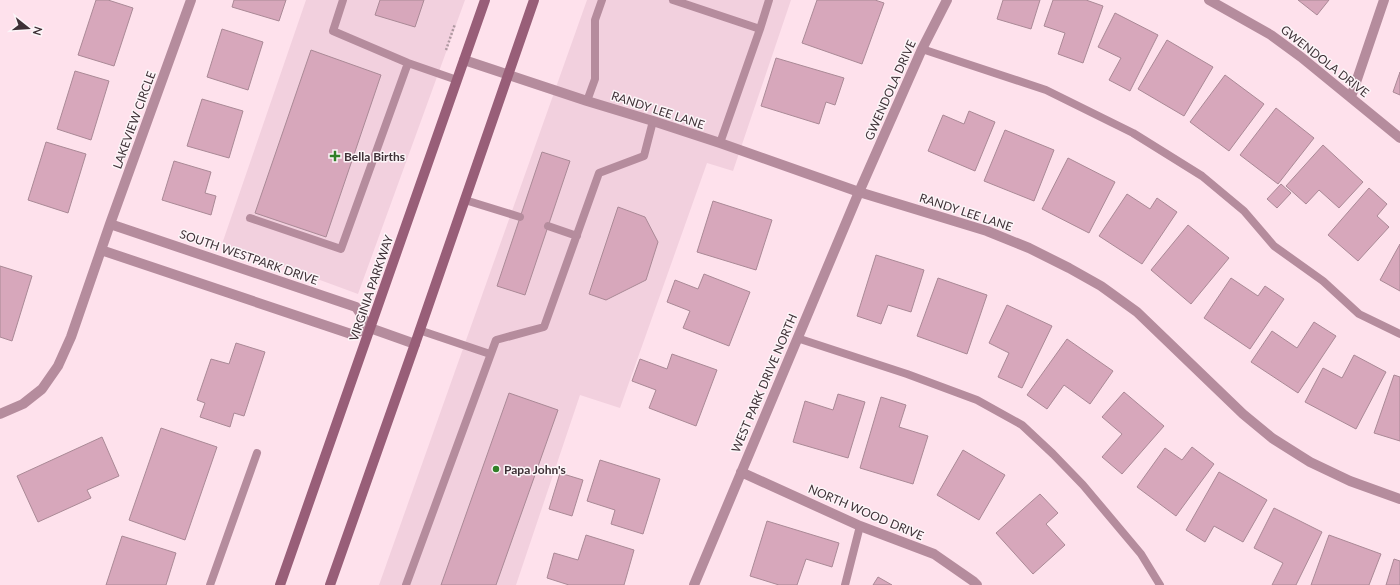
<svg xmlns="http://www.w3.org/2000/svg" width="1400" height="585" viewBox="0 0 1400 585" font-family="Lato,sans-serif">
<rect width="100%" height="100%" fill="#fee1ec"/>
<path fill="#f2d0de" d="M306,0h159l-107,294 -136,-50z
M587,0h204l-58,171 -26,-8 -87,245 -40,-13 -64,190h-137z"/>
<path fill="#d7a7bb" stroke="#aa8996" d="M96,0h12l25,8 -19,58 -36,-11z
M234,0h52l-7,21 -47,-14z
M380,0h44l-9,27 -40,-12z
M817,0h58l9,3 -22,61 -60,-21z
M1003,0h37l-9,29 -34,-10z
M1053,0h33l17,6 -20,57 -25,-9 7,-21 -21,-7z
M1298,0h31l-12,15z
M1115,13l43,22 -28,56 -21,-11 12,-22 -23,-11z
M222,29l41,13 -15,48 -41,-13z
M1167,40l46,27 -29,49 -46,-27z
M311,50l70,25 -55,162 -71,-24z
M776,58l68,20 -9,27 -9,-3 -7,22 -58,-18z
M75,71l34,10 -18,59 -34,-11z
M1400,72v23l-7,-3z
M1225,75l39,29 -35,47 -39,-29z
M202,99l41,12 -14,47 -42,-12z
M1276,108l38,30 -36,46 -38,-29z
M969,111l26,11 -20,49 -47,-20 15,-36 21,9z
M1005,130l49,20 -20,51 -50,-20z
M46,142l40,12 -18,59 -40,-13z
M1323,145l40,37 -24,26 -20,-18 -13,14 -20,-18z
M542,152l28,9 -45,134 -28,-9z
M1068,158l47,24 -26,51 -47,-24z
M174,161l37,11 -6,21 11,3 -5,19 -49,-15z
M1281,184l10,9 -14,15 -10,-9z
M1369,188l18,16 -10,12 12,11 -31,34 -30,-26z
M1127,194l23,15 7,-11 20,14 -35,52 -43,-28z
M713,201l59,19 -16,50 -59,-18z
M618,207l27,10 13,25 -12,38 -40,20 -17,-6z
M1188,225l41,33 -38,46 -40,-34z
M1400,244v47l-20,-11z
M876,255l48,15 -13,42 -23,-7 -7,19 -24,-8z
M0,266l32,10 -20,65 -12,-4z
M704,274l46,18 -21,54 -46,-18 7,-17 -23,-9 8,-22 23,9z
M938,278l49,17 -20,59 -50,-18z
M1231,278l27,18 7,-10 19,13 -34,50 -46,-31z
M1007,305l45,21 -30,62 -24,-11 11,-24 -20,-10z
M1314,322l22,14 -38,57 -47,-31 21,-31 25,17z
M1067,339l46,32 -23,33 -26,-19 -17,24 -20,-14z
M236,343l29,9 -21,64 -10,-3 -4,14 -30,-10 5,-14 -8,-3 14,-41 18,5z
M672,354l45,16 -21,56 -47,-18 7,-18 -24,-9 8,-22 27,10z
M1354,355l32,17 -30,57 -51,-27 18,-34 19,10z
M1394,375l6,2v64l-26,-8z
M1124,392l40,34 -42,48 -20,-17 20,-23 -20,-17z
M509,393l49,17 -62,175h-55z
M838,394l27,8 -17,56 -55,-16 12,-41 28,9z
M881,397l25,8 -7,22 29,9 -15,48 -53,-16z
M161,428l56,19 -32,93 -56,-20z
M102,437l17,39 -32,14 4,8 -53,24 -21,-46z
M1192,447l22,17 -38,52 -39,-29 28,-39 17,12z
M963,450l42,25 -26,45 -42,-25z
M600,460l60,19 -17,55 -32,-10 4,-14 -28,-9z
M1219,472l48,28 -24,42 -29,-16 -9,16 -19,-12z
M560,473l23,7 -11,36 -23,-7z
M1040,494l18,19 -12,11 19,21 -32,29 -37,-41z
M1274,508l48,24 -26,53h-24l11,-22 -29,-15z
M767,521l72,22 -7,24 -26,-8 -9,26h-18l-29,-9z
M586,535l48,15 -10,35h-55l-22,-7 7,-25 24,7z
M1329,535l52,19 -12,31h-58z
M122,536l54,17 -10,32h-60z
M1394,559l6,2v24h-14z
M878,577l14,8h-19z"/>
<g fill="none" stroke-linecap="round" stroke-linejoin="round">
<path stroke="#ae98a0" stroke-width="2.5" stroke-dasharray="2 2" stroke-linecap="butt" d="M446,50l9,-26"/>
<path stroke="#b58c9d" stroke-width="8" d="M343,0l-10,31 75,32 49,17
M673,0l87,29 9,-29
M922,49l124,41 87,43 69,43 42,35 30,35 49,35 36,33 41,20
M587,101l8,-22v-59l7,-20
M720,143l40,-114
M465,200l55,17
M250,218l91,31 67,-186
M548,226l29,10
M419,330l71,24
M797,338l110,36 70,26 45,25 31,29 30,31 58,69 19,31
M210,585l47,-132
M406,585l90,-245 48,-13 55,-154 45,-17 9,-35
M845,585l15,-59"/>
<path stroke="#b58c9d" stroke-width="10" d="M1209,0l62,35 30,22 99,81
M464,60l123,41 66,20 67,22 139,49 128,39 42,17 40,20 32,18 36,26 106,102 29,24 38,24 40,19 50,18
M1351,97l33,-97
M110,224l246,83 14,21
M101,250l250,84 19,-6 45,16
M0,414l23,-10 19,-15 16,-23 13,-29 39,-113 81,-224
M741,472l119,54 74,28 39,27 4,4
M694,585l165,-393 63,-143 25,-49"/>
<path stroke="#985e78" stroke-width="10" d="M280,585l205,-585
M330,585l85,-241 119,-344"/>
</g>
<g fill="#317f28" stroke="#fcf5f8" stroke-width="1.5">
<path d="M333 150h4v4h4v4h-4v4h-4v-4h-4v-4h4z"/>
<circle cx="496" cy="469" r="4"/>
</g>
<g text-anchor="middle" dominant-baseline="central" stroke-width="3" stroke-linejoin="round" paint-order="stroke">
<g font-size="12" fill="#3e3036" stroke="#fcf5f8">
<text transform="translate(1325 61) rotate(38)">GWENDOLA DRIVE</text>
<text transform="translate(890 90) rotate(-66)">GWENDOLA DRIVE</text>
<text transform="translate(658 110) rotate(18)">RANDY LEE LANE</text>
<text transform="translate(134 120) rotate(-70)">LAKEVIEW CIRCLE</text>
<text transform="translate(966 212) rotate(18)">RANDY LEE LANE</text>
<text transform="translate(249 257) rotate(19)">SOUTH WESTPARK DRIVE</text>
<text transform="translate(371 288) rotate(-71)">VIRGINIA PARKWAY</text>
<text transform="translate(764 383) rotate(-67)">WEST PARK DRIVE NORTH</text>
<text transform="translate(866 512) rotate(23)">NORTH WOOD DRIVE</text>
</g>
<g font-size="12" font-weight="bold" fill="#3e3036" stroke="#fcf5f8" text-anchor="start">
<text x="344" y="156">Bella Births</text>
<text x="504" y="469">Papa John's</text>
</g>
</g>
<g transform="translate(28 28) rotate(107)" stroke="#fcf5f8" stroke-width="3" paint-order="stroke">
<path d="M0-3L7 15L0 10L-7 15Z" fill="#3e3036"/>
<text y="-6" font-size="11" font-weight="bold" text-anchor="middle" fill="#3e3036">N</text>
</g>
</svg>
